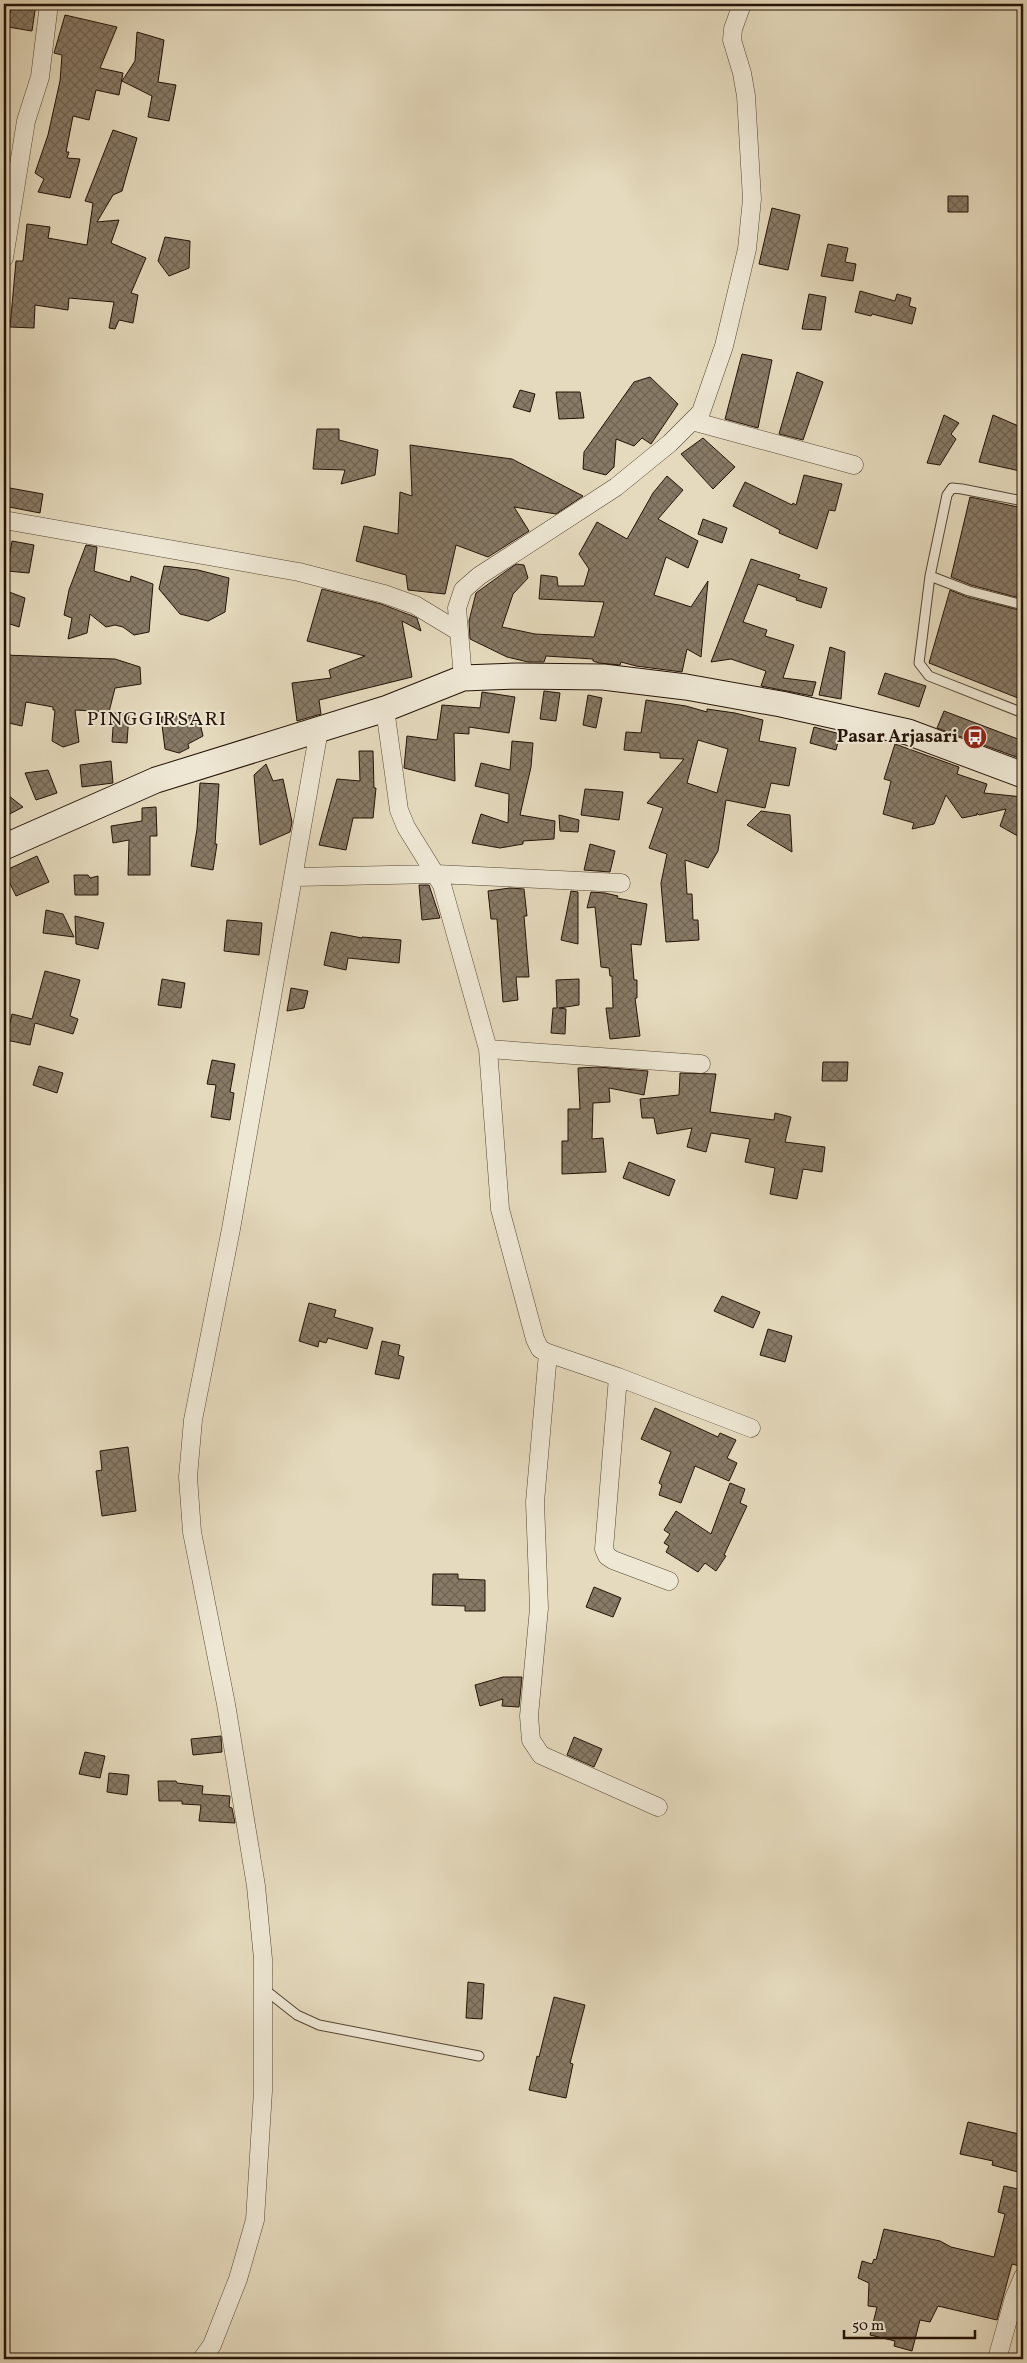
<svg xmlns="http://www.w3.org/2000/svg" width="1027" height="2363" viewBox="0 0 1027 2363" font-family="Vollkorn,serif">
<defs>
<pattern id="building-cross-hatch" width="8" height="8" patternUnits="userSpaceOnUse" patternTransform="scale(1.25)"><rect width="8" height="8" fill="#887a66"/><path d="M0 0l8 8M0 8l8-8" fill="none" stroke="#6f6352"/></pattern>
</defs>
<rect width="100%" height="100%" fill="#e5dabd"/>
<filter id="stains"><feTurbulence type="fractalNoise" baseFrequency=".004" numOctaves="4"/><feColorMatrix values="0 0 0 0 .2 0 0 0 0 .09 0 0 0 0 .02 0 0 0 .5 -.17"/></filter>
<radialGradient id="worn" r=".72"><stop offset=".6" stop-color="#630" stop-opacity="0"/><stop offset="1" stop-color="#630" stop-opacity=".3"/></radialGradient>
<path fill="url(#building-cross-hatch)" stroke="#241307" fill-rule="evenodd" d="M11,4h25l-4,27 -24,-4z
M65,15l52,12 -17,41 23,5 -4,22 -23,-5 -7,30 -16,-4 -7,36h3l-2,6 13,1 -10,39 -32,-6 6,-13 -9,-6 13,-38 12,-54 2,-26 -8,-2z
M137,32l27,8 -6,42 18,3 -7,36 -21,-4 4,-21 -30,-15 13,-20z
M113,130l24,8 -15,53 -9,4 -16,27 22,-2 -8,23 35,15 -15,35 7,2 -5,28 -14,-3 -4,9 -6,-1 5,-26 -45,-4 -1,12 -33,-5 -1,23 -24,-1 6,-66h7l4,-37 23,3 -2,11 39,7 6,-42 -8,-2z
M948,196h20v16h-20z
M772,208l28,7 -12,55 -29,-6z
M165,237l25,4 -1,27 -20,8 -11,-15z
M828,244l20,4 -3,14 11,2 -3,17 -32,-5z
M860,291l35,10 2,-7 14,4 -2,8 7,2 -4,16 -40,-10 -1,2 -16,-4z
M809,294l17,3 -5,33 -19,-1z
M742,354l30,6 -14,68 -33,-9z
M797,372l26,10 -20,58 -24,-6z
M650,377l28,27 -27,40 -9,-6 -8,8 -18,-7 -2,28 -8,8 -23,-6 1,-17 50,-70z
M520,390l15,4 -5,18 -17,-5z
M556,392h24l4,26 -25,1z
M944,415l15,8 -8,11 5,5 -16,26 -13,-2z
M993,415l30,13 -3,43 -41,-9z
M317,429h22v11l39,10 -3,25 -34,9 4,-14 -32,-1z
M703,438l32,29 -22,22 -32,-35z
M410,445l102,14 71,37 -27,18 -42,-7 15,24 -41,26 -32,-12 -11,49 -37,-4 -2,-15 -50,-14 8,-35 34,8 2,-42 12,4z
M804,475l38,9 -7,27 -6,-1 -12,39 -38,-16 1,-3 -47,-24 12,-24 47,23 1,-2 3,2z
M667,476l16,14 -25,29 40,22 -10,27 -22,-11 -12,38 37,12 17,-26 -7,76 -14,-8 -5,23 -46,-6 -15,-4 -1,3 -21,-2 -6,-2v-2l-47,-3 -2,6h-16l-21,-5 -37,-18 -1,-18 7,-28 40,-29 8,1 4,13 -15,16 -11,33 33,7 59,3 10,-35 -65,-3 2,-24 16,2 1,9h26l5,-17 -10,-15 18,-32 30,17 26,-46z
M4,487l39,7 -3,19 -36,-7z
M970,497l53,11v91l-52,-14 -20,-8z
M703,519l24,9 -5,15 -24,-9z
M12,541l22,4 -5,28 -22,-2z
M86,545l11,2 -3,24 36,11 1,-6 22,8 -4,48 -15,3 -11,-8 -8,-2 -9,2 -16,-13 -3,19 -19,6 4,-21 -8,-3 5,-25z
M751,559l49,16 -2,4 29,9 -6,20 -25,-8 1,-2 -39,-14 -15,38 24,8 -2,6 29,9 -11,33 33,4 -4,14 -51,-10 5,-15 -35,-12 -20,3z
M164,566l34,4 31,8 -4,34 -17,9 -28,-7 -21,-25z
M322,589l59,15 29,11 7,3 4,13 -19,-10 10,56 -93,23 2,14 -24,7 -5,-38 39,-5 -2,-8 36,-14 -58,-15z
M4,590l21,8 -6,29 -15,-5z
M950,590l17,7 56,14v89l-94,-37z
M830,647l15,5 -4,47 -22,-4z
M4,655l111,4 25,8 1,17 -26,4 -6,24 -34,-2 4,32 -16,5 -11,-6 3,-31h-2v-3l-27,-5 -4,24 -18,-4z
M885,673l41,13 -7,21 -41,-13z
M544,691l16,2 -4,28 -16,-2z
M482,692l33,5 -6,36 -40,-6v7l-15,-1 1,48 -51,-13 3,-32 30,4 5,-35 38,3z
M588,695l14,3 -6,30 -13,-3z
M646,700l40,6 21,6v-3l28,4 28,7 -4,21 37,7 -7,38 -18,-3 -6,25 -39,-8 -8,51 -10,17 -23,-8 2,34h5l1,26h5l1,20 -33,2 -5,-59 6,-29 -18,-6 14,-40 -16,-5 37,-44 -24,-1v-5l-36,-3 2,-18 15,1zM698,740l30,9 -11,44 -30,-10z
M944,711l79,30 -4,17 -82,-30z
M114,713l15,1 -2,29 -15,-1z
M198,715l5,21 -15,8 1,4 -10,5 -14,-4 -4,-32z
M814,727l26,7 -4,16 -26,-7z
M512,741l21,2 -2,24 -11,48 35,6 -1,18 -31,2v3l-23,4 -28,-5 9,-29 27,9 1,-29 -34,-8 6,-23 29,7z
M895,744l64,23 -2,7 30,10 -3,9 39,4v42l-23,-13 6,-17 -27,6 -2,-2v2l-15,3 -16,-23 -12,29 -22,5 2,-6 -31,-9 8,-33 -7,-2z
M359,751h14l1,37h2l-3,30h-20l-7,32 -27,-5 18,-66 23,2z
M111,761l2,22 -31,4 -2,-22z
M266,764l7,17 10,-2 9,43 -2,10 -30,13 -6,-70z
M48,770l9,23 -21,7 -11,-27z
M200,783l19,1 -4,60h2l-4,26 -22,-4 6,-37z
M585,789l38,3 -4,28 -38,-5z
M4,792l19,15 -19,10z
M156,807l1,29h-7v39h-22l1,-35 -16,3 -2,-17 31,-5v-13z
M761,811l29,4 2,37 -45,-27z
M559,815l20,5 -1,12 -18,-1z
M590,844l25,7 -5,21 -26,-2z
M37,856l12,26 -33,14 -12,-25z
M74,875h14l2,3 8,-2v19h-23z
M419,885h10l11,33 -18,2z
M510,888l14,1 3,27h-3l5,61h-13l2,23 -15,2 -6,-83h-6l-3,-28z
M571,891l7,1v52l-17,-4z
M591,892l14,1 13,3 -1,2 30,6 -6,41 -10,-1 3,36h3v18h-2l5,38 -30,3 -4,-31h7l-1,-32h-2l-1,-8 -8,-1 -6,-60 -8,1z
M46,910l17,4 11,23 -31,-4z
M75,916l29,7 -6,26 -22,-5z
M227,920l35,3 -3,32 -35,-4z
M331,932l31,6v-1l39,3 -2,23 -51,-5 -2,12 -22,-5z
M45,971l35,9 -10,36 8,3 -5,15 -38,-11 -5,22 -24,-5 6,-26 20,5z
M162,979l23,4 -4,25 -23,-3z
M579,979v26l-20,3 7,1 -1,25 -14,-1 2,-25h4l-1,-28z
M291,988l17,3 -4,17 -17,3z
M212,1060l23,4 -5,28 4,1 -4,27 -19,-3 5,-32 -9,-1z
M823,1062h25l-1,19h-25z
M39,1066l24,7 -6,20 -24,-8z
M598,1067l50,4 -4,24 -35,-7 1,14 -17,1 -1,36 11,-1 3,34 -44,2v-33h6v-32h12l-2,-41z
M680,1073l36,1 -6,38 64,8 1,-7 16,4 -6,25 40,5 -3,25 -19,-3 -6,30 -27,-5 5,-26 -30,-6 5,-23 -39,-6 -5,19 -19,-5 5,-19 -35,6 -3,-16h-12l-2,-19 39,-4z
M629,1162l46,18 -6,16 -46,-18z
M722,1296l38,16 -7,16 -39,-17z
M309,1303l27,7 -2,7 39,11 -6,21 -39,-11 -2,5 -7,-2 -1,6 -19,-6z
M768,1329l24,7 -7,26 -25,-7z
M382,1341l18,4 -2,10 6,2 -5,22 -24,-5z
M655,1408l63,29 2,-4 16,7 -9,18 10,5 -8,18 -34,-15 -14,37 -22,-8 3,-10 -3,-2 12,-31 -30,-13z
M128,1447l8,64 -34,5 -6,-45 6,-1 -2,-19z
M730,1483l15,6 -5,14 7,3 -23,49 2,1 -10,15 -11,-8 -7,9 -32,-20 3,-6 -5,-3 6,-9 -6,-4 12,-19 35,23z
M433,1574h25v5l27,1v31h-20v-5l-33,-1z
M594,1587l27,11 -8,19 -27,-10z
M503,1677h19l-3,30 -17,-1 1,-7 -23,7 -5,-21z
M221,1736l1,16 -29,3 -2,-16z
M574,1737l28,12 -8,18 -27,-12z
M85,1752l20,4 -5,22 -21,-4z
M109,1773l20,2 -2,20 -20,-3z
M158,1781h18l1,2 26,3 -1,8 28,2 -1,11 3,1 3,15 -36,-2 2,-16 -19,-1v-3h-23z
M468,1982l16,2 -2,35 -16,-1z
M554,1997l31,8 -15,58 3,1 -7,34 -37,-8 8,-34 2,1z
M968,2122l55,13v15l-5,22 -26,-7 1,-4 -33,-7z
M1004,2186l19,4v77l-11,-3 -15,56 -59,-14 -8,16 -10,-2 -8,31 -18,-5 1,-5 -25,-6 7,-28 -9,-1 1,-23 -11,-5 4,-17 10,3 2,-5 2,1 8,-31 56,12 11,6 43,10 11,-43 -7,-2z"/>
<g fill="none" stroke-linecap="round" stroke-linejoin="round">
<g stroke="#544534" stroke-width="11">
<path id="lane" d="M1023,501l-61,-12 -10,-1 -5,7 -17,81 -11,87 10,13 94,37
M930,576l39,15 54,14
M264,1989l33,26 22,10 160,31"/>
</g>
<g stroke="#544534" stroke-width="19">
<path id="street" d="M4,258l22,-137 14,-44 9,-73
M692,421l162,44
M4,520l295,52 85,22 31,11 43,26
M463,678l-6,-70 6,-18 16,-14 137,-89 54,-44 31,-31 23,-66 23,-97 5,-50 -6,-103 -4,-23 -10,-33 1,-11 9,-25
M385,709l14,101 7,17 36,58 46,164 12,160 35,130 5,10 8,4 70,24 133,51
M295,877l141,-3 185,9
M488,1049l213,15
M548,1353l-13,149 4,106 -10,108 2,24 10,15 117,52
M618,1377l-14,172 3,7 6,4 56,21
M202,2359l10,-14 26,-66 17,-59 8,-129v-132l-7,-73 -30,-182 -34,-172 -4,-55 5,-57 38,-191 88,-499
M997,2359l17,-61 9,-21"/>
</g>
<g stroke="#241307" stroke-width="27">
<path id="secondary" d="M4,847l152,-67 229,-71 78,-31 54,-2 86,1 83,10 95,17 127,28 115,43"/>
</g>
<use href="#lane" stroke="#eee7d4" stroke-width="9"/>
<use href="#street" stroke="#eee7d4" stroke-width="18"/>
<use href="#secondary" stroke="#eee7d4" stroke-width="25"/>
</g>
<defs>
<g id="bus-disc" transform="scale(1.25)"><circle r="9.5" fill="#8f2418" stroke="#eee7d4"/><path d="M-5-6H5V4H4V6H2V4H-2V6H-4V4H-5ZM-3.5-4V0h7V-4ZM-3.5 1.2v1.5H-2V1.2ZM2 1.2v1.5H3.5V1.2Z" fill="#fff"/></g>
</defs>
<g fill-rule="evenodd">
<use href="#bus-disc" x="975" y="737"/>
</g>
<g text-anchor="middle" dominant-baseline="central" stroke-width="4" stroke-linejoin="round" paint-order="stroke">
<g font-size="18" font-weight="bold" fill="#241307" stroke="#eee7d4" text-anchor="end">
<text x="958" y="737">Pasar Arjasari</text>
</g>
<g font-size="20" letter-spacing="1" fill="#241307" stroke="#eee7d4">
<text x="157" y="720">PINGGIRSARI</text>
</g>
</g>
<rect width="1027" height="2363" fill="none" stroke="#e5dabd" stroke-width="20"/>
<rect x="5" y="5" width="1017" height="2353" fill="none" stroke="#241307" stroke-width="2.5"/>
<rect x="10" y="10" width="1007" height="2343" fill="none" stroke="#241307"/>
<path d="M844 2330v8h131v-8" fill="none" stroke="#241307" stroke-width="2.5"/>
<text x="852" y="2330" font-size="15" fill="#241307" stroke="#eee7d4" stroke-width="4" paint-order="stroke">50 m</text>
<rect width="100%" height="100%" filter="url(#stains)"/>
<rect width="100%" height="100%" fill="url(#worn)"/>
</svg>
